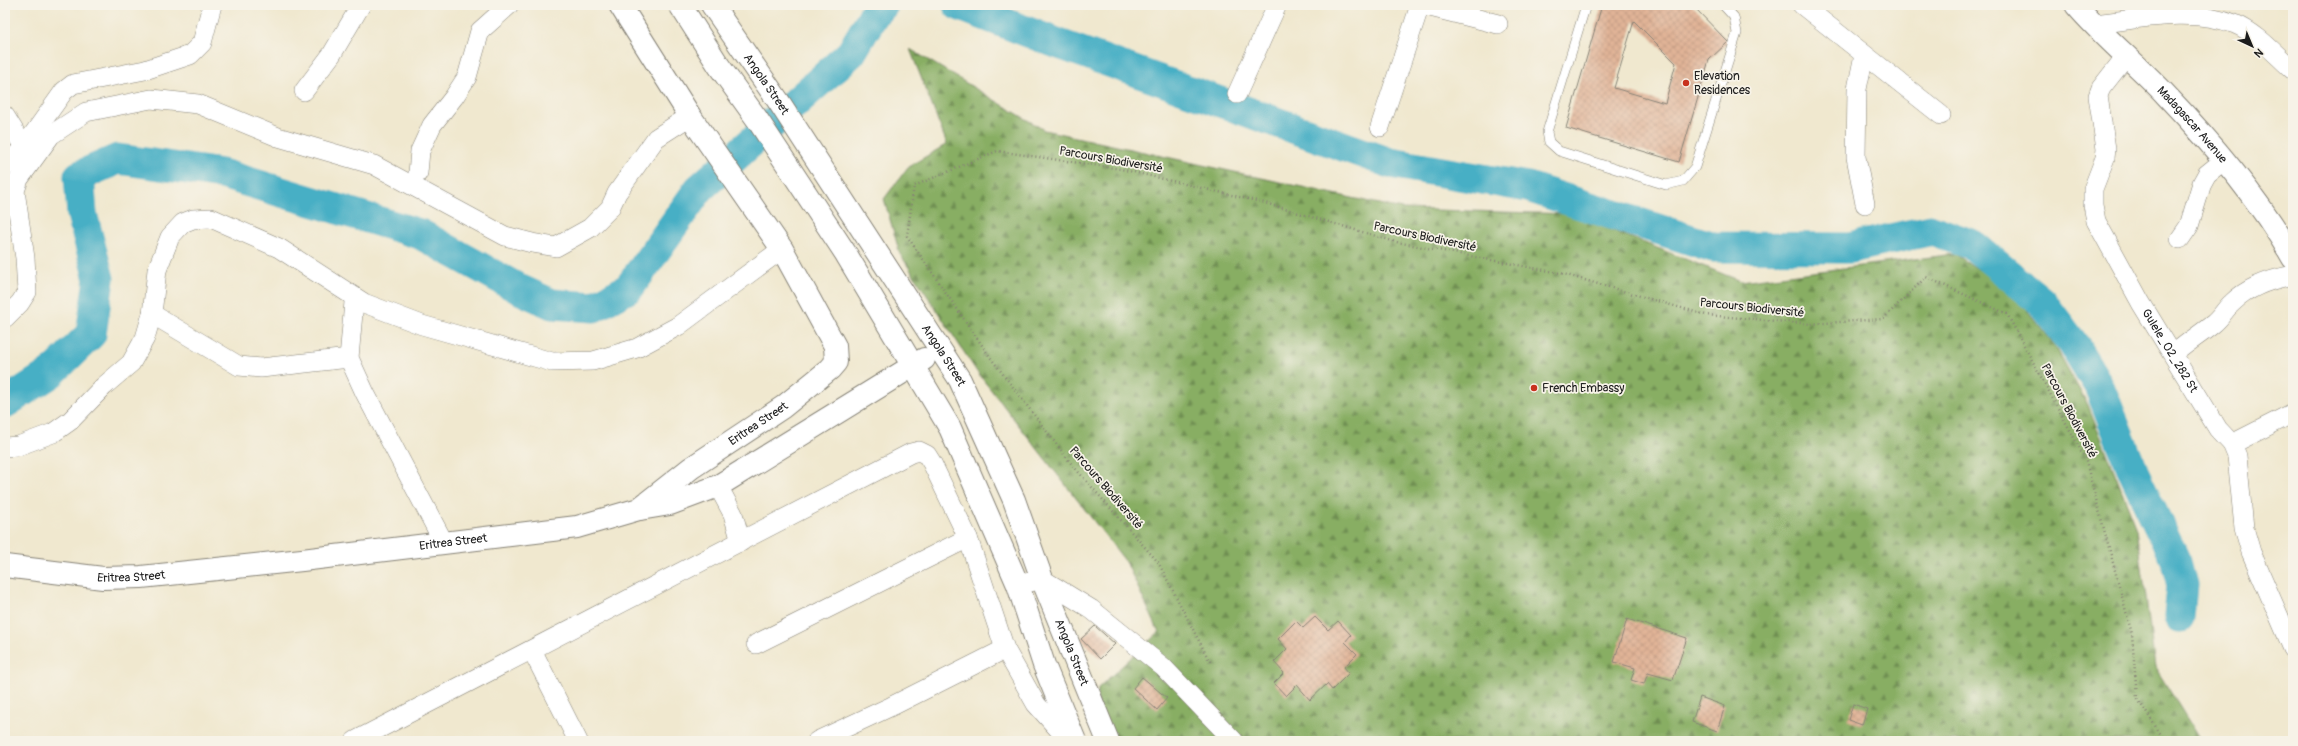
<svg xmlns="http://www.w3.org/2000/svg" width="2298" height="746" viewBox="0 0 2298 746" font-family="Pangolin,sans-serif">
<defs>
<pattern id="forest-firs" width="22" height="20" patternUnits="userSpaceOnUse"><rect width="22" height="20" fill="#88ae63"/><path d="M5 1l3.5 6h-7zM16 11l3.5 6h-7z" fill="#6e8d51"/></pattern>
<pattern id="building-cross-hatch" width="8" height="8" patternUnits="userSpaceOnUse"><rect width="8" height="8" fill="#e1b497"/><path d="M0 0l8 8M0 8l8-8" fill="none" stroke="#c09a82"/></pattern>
</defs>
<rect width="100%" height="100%" fill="#f7f3e8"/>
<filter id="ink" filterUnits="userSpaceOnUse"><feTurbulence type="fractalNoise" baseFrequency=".025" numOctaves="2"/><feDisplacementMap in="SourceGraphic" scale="8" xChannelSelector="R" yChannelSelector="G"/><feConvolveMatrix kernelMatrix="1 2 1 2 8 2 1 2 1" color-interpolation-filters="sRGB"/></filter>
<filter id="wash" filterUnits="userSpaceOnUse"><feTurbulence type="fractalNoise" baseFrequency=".012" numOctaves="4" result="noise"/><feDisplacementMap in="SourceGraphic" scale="16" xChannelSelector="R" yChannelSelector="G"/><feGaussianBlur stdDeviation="0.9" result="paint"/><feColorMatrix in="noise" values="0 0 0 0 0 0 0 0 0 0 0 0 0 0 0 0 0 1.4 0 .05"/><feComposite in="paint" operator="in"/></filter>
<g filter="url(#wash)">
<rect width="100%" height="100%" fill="#f0e8cf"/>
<path fill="url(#forest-firs)" stroke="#526540" d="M910,49l134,81 358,79 169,5 170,67 214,-27 57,37 42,53 34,61 49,124 18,138 46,74h-1088l-16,-37 1,-16 61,-56 -33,-70 -149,-190 -77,-118 -16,-55 24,-32 39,-23z"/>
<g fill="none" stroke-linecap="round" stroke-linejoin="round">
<path stroke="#46afc5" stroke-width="31" d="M958,5l101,39 331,119 138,24 185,60 137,1 82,-18 41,15 69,57 30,40 27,44 34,85 43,91 6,23 -3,32
M5,403l46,-30 40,-39 8,-55 -17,-65 -3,-38 39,-17 104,15 198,60 99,55 33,15 42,3 35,-19 70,-99 152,-136 23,-39 9,-9"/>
</g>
<g id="blocks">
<path fill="url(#building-cross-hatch)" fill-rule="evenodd" d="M1602,5h90l36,37 -19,18 -30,102 -113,-34zM1634,21l42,42 -11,40 -51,-15z
M1315,617l13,13 10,-9 13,14 -6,7 12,12 -13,13 5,6 -17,17 -5,-6 -17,16 -13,-15 -11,11 -12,-13 10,-10 -10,-11 13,-13 -9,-10 18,-18 7,7z
M1627,619l60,19 -14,42 -25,-7 -4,11 -13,-4 4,-12 -21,-6z
M1095,626l20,18 -15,15 -19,-20z
M1142,677l25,21 -10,12 -24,-22z
M1700,697l25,9 -8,25 -25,-9z
M1853,704l14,5 -5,16 -14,-5z"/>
</g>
</g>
<g filter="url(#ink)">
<use href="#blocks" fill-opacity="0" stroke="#868276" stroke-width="1"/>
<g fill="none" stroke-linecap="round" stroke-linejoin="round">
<g stroke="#868276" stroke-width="10">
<path id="service" d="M1586,5l-39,127 2,10 10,9 107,34 17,-4 12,-14 42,-134 -3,-16 -11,-12"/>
</g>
<g stroke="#868276" stroke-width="20">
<g id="minor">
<path d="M1422,5l76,19"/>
<path d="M1802,5l139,110"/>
<path d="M2095,24c44,-5 97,-17 140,0 22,9 41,31 58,46"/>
<path d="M1864,55l-7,34 -1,68 9,47"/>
<path id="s1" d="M2127,55l-26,33 -3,8 8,53 -1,9 -12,31v16l3,16 45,82 77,126 14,15 5,12 7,72 7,24 42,97"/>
<path d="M304,91l28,-37 29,-49"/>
<path d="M1237,94l40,-89"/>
<path d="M5,116l19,31"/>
<path d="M1380,127l40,-122"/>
<path d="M5,167l19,-20 40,-56 9,-7 72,-14 45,-15 12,-12 10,-38"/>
<path d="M418,173l2,-22 12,-26 22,-28 13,-20 13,-46 29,-26"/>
<path d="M2180,239l9,-13 13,-43 5,-9 16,-13"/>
<path d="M354,302l-5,56 16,35 79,150"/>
<path d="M152,314l87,52 22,2 88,-10"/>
<path d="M5,318l15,-15 7,-11 -2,-34 -10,-67 4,-12 32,-44 35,-23 65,-13 47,5 80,33 96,28 131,71 27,7 24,4 34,-19 20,-20 7,-15 39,-55 34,-22"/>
<path d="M2174,354c12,-11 27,-20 39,-30 8,-6 12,-15 19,-21 16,-16 39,-24 61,-28"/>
<path d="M2232,444l61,-31"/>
<path d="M5,447l13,-1 35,-13 17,-12 34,-35 27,-23 14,-25 7,-24 5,-44 13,-33 13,-14 10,-4 18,-1 68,30 85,55 58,22 130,37 41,-1 44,-13 41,-22 104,-77"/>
<path d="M718,486l15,28 8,28"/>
<path d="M1018,585l24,-6 49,30 72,58 71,74"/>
<path d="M756,644l212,-106"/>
<path d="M532,650l46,91"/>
<path d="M355,741l556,-288 8,-2 8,4 5,8 36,75 37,111 31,55 33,37"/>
<path d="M817,741l75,-35 113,-57"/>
</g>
</g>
<g stroke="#868276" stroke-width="24">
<g id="secondary">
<path d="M680,5l39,61 38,53 89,135 104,174 68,157 26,80 31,76"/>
<path id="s2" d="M712,5l67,97 181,278 54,120 28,79 66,162"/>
<path id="s3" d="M2076,5c27,32 61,59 90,90 45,47 95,107 127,163"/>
<path d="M640,509l30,-5 48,-18 206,-127"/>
<path id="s4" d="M5,566l98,12 38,-1 161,-17 275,-33 62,-18 52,-41 92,-61 47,-38 6,-7 -1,-16 -53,-97 -92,-133 -70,-111"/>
</g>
</g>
<path stroke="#868276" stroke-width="2.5" stroke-dasharray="1 3" stroke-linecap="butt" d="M1210,662l-52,-100 -85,-96 -83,-109 -83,-121 7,-50 83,-35 124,18 144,34 131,39 164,31 146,42 105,9 72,-5 43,-42 81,37 78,144 47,176 5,64 28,43"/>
<use href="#service" stroke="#fff" stroke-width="9"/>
<use href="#minor" stroke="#fff" stroke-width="19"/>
<use href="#secondary" stroke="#fff" stroke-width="22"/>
</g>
</g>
<g fill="#c8321e" stroke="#f7f3e8" stroke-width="1.5">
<circle cx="1686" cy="83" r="4"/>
<circle cx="1534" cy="388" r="4"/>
</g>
<g text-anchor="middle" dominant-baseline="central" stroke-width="3.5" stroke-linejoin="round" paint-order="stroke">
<g font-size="12" fill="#1c1c1c" stroke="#f7f3e8" text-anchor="start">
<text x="1694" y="76">Elevation<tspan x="1694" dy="14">Residences</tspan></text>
<text x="1542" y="388">French Embassy</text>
</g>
<g font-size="12" fill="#1c1c1c" stroke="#f7f3e8">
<text stroke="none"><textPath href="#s2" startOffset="96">Angola Street</textPath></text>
<text stroke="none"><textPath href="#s3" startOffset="167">Madagascar Avenue</textPath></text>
<text transform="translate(1111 160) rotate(10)">Parcours Biodiversité</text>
<text transform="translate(1425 237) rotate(12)">Parcours Biodiversité</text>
<text transform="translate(1752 308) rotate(6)">Parcours Biodiversité</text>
<text stroke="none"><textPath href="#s1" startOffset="328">Gulele_02_282 St</textPath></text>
<text stroke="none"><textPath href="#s2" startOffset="420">Angola Street</textPath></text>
<text transform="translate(2069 411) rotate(62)">Parcours Biodiversité</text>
<text stroke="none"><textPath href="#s4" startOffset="787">Eritrea Street</textPath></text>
<text transform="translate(1106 488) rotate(49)">Parcours Biodiversité</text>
<text stroke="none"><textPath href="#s4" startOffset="451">Eritrea Street</textPath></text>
<text stroke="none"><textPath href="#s4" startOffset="127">Eritrea Street</textPath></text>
<text stroke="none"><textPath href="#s2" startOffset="744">Angola Street</textPath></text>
</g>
</g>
<rect width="2298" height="746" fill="none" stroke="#f7f3e8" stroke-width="20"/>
<g transform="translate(2252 46) rotate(136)" stroke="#f7f3e8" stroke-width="3" paint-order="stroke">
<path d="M0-3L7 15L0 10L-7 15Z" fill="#1c1c1c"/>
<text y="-6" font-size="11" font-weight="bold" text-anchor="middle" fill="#1c1c1c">N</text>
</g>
</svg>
